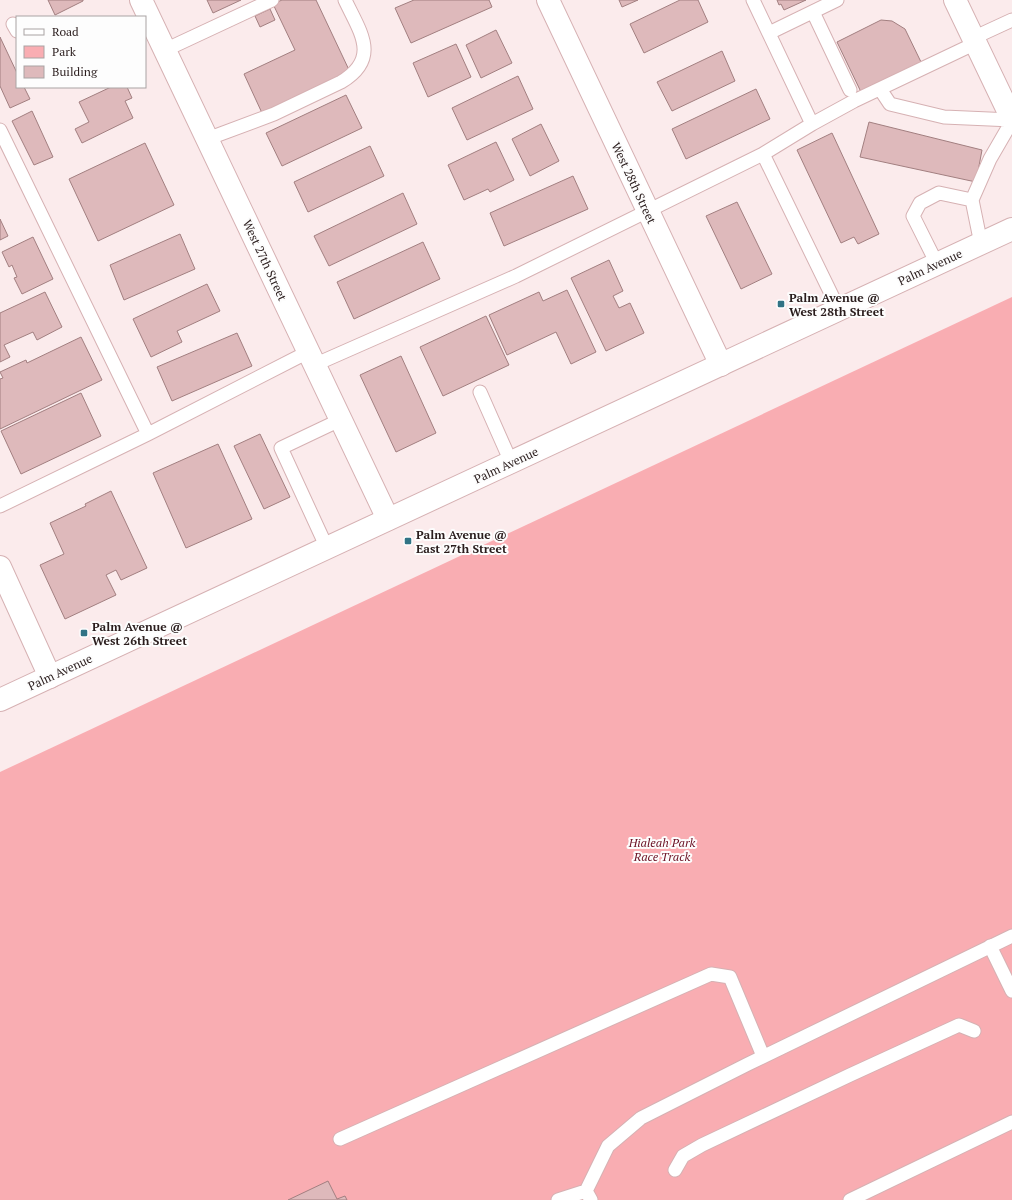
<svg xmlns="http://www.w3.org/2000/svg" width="1012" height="1200" viewBox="0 0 1012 1200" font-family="'PT Serif',serif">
<rect width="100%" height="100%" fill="#fbebec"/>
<path fill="#f9adb2" d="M1012,297v903h-1012v-428z"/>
<path fill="#deb9bb" stroke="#a27f80" d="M48,0h35v1l-28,14z
M207,0h34l-28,13z
M282,0h34l34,72 -88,41 -18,-39 51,-24 -22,-46z
M414,0h75l3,7 -81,36 -16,-35z
M619,0h19l-16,7z
M680,0h18l10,22 -64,31 -14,-29z
M777,0h29l-22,10 -3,-6 -2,1z
M270,9l5,11 -15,7 -5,-11z
M881,20l11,1 13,8 16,33 -60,30 -24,-50z
M496,30l16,33 -31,15 -15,-33z
M0,37l17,36v14h7l6,12 -20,9 -10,-22z
M456,44l15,33 -43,20 -15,-34z
M722,51l13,30 -63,30 -15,-29z
M518,76l15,33 -66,31 -15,-32z
M111,87h16l5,11 -7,3 8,17 -51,25 -7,-14 14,-7 -10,-20z
M756,89l14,30 -84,40 -14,-30z
M346,95l16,33 -80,38 -16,-33z
M32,111l21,46 -19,8 -22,-44z
M869,122l113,28 -6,32 -116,-25z
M541,124l18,37 -29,15 -18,-37z
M832,133l47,101 -21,10 -4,-7 -13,6 -44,-93z
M496,142l18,38 -24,12 -2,-3 -24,11 -16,-35z
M145,143l29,62 -76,36 -29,-62z
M370,146l14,30 -76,36 -14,-30z
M573,176l15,33 -84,37 -14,-33z
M403,193l14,31 -88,42 -15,-30z
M737,202l35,72 -31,15 -35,-73z
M0,219l8,17 -8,4z
M180,234l15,35 -71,31 -14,-35z
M33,237l20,42 -31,15 -8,-16 3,-1 -5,-12 -3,2 -7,-15z
M423,242l17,37 -86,40 -17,-37z
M609,260l14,31 -10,5 6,12 11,-5 14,30 -38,18 -35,-73z
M207,284l13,27 -43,20 5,11 -31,15 -18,-38z
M567,290l29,62 -25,12 -15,-32 -49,23 -18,-40 50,-23 4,9z
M45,292l17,35 -25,13 -4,-8 -29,13 6,12 -10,5v-49z
M486,316l23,49 -66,31 -23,-49z
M237,333l15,33 -80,35 -15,-34z
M81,337l21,43 -102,49v-50l3,-1 -3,-6 26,-12 1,3z
M401,356l35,77 -40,19 -36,-77z
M81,393l20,43 -80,38 -20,-43z
M260,434l30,63 -26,12 -30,-63z
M218,444l34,75 -66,29 -33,-75z
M111,491l36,77 -26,12 -5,-10 -10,5 10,20 -51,24 -25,-54 24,-11 -14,-31 36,-17 -1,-2z
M328,1181l9,18 8,-3 2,4h-59z"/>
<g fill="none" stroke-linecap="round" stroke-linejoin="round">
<g stroke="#d6b1b3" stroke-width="15">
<path id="service" d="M753,0l59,124 -49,30
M813,12l37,78
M13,24l4,7
M769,33l68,-33
M973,38l39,-18
M165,50l107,-50
M880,89l10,15 54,13 68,3
M812,124l42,-23 122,-58
M0,130l148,304
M207,139l67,-25 67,-32c40,-24 19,-50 4,-82
M981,244l-9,-44 18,-41 22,-38
M937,264l-24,-48 7,-13 19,-10 33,7
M314,365l202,-89 247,-122 76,156
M480,392l31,70
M0,506l148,-72 160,-82
M327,548l-46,-100 59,-28
M990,946l22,45
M340,1139l371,-165 19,3 33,79
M675,1170l8,-14 19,-11 148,-70 109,-50 15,6
M586,1191l22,-45 33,-28 107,-54 264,-128
M558,1200l28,-9 5,9
M850,1200l162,-78"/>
</g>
<g stroke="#d6b1b3" stroke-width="24">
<path id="minor" d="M141,0l247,519
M548,0l173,365
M0,567l50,110"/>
</g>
<g stroke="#d6b1b3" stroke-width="24">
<path id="tertiary" d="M955,0l57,119"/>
</g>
<g stroke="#d6b1b3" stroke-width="24">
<path id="secondary" d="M0,700l1012,-471"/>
</g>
<use href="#service" stroke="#fff" stroke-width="13"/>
<use href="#minor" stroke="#fff" stroke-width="22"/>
<use href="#tertiary" stroke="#fff" stroke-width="22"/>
<use href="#secondary" stroke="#fff" stroke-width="22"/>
</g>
<g fill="#317385" stroke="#fdfdfd" stroke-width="1.5">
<rect x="777" y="300" width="8" height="8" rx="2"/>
<rect x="404" y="537" width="8" height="8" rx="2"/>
<rect x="80" y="629" width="8" height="8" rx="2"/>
</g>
<g text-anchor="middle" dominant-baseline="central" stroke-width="4" stroke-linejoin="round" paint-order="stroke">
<g font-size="12" fill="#2a1d1d" stroke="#fdfdfd">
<text transform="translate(634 183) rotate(65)">West 28th Street</text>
<text transform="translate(265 260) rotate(65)">West 27th Street</text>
<text transform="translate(930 267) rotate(-25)">Palm Avenue</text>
<text transform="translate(506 465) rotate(-25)">Palm Avenue</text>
<text transform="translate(60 672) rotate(-25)">Palm Avenue</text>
</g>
<g font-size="12" font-weight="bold" fill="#2a1d1d" stroke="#fdfdfd" text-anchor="start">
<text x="789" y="297">Palm Avenue @<tspan x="789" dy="14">West 28th Street</tspan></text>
<text x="416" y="534">Palm Avenue @<tspan x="416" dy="14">East 27th Street</tspan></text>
<text x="92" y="626">Palm Avenue @<tspan x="92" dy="14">West 26th Street</tspan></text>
</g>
<g font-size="12" font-style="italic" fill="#6b1124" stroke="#fdfdfd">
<text x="662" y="842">Hialeah Park<tspan x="662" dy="14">Race Track</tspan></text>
</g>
</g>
<rect x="16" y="16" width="130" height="72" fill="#fdfdfd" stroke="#a9a3a3"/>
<rect x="24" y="29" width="20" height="6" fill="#ffffff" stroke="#a9a3a3"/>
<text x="52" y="36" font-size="12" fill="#2a1d1d">Road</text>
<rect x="24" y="46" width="20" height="12" fill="#f9adb2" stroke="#a9a3a3"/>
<text x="52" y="56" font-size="12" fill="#2a1d1d">Park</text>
<rect x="24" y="66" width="20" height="12" fill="#deb9bb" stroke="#a9a3a3"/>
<text x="52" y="76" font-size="12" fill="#2a1d1d">Building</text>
</svg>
